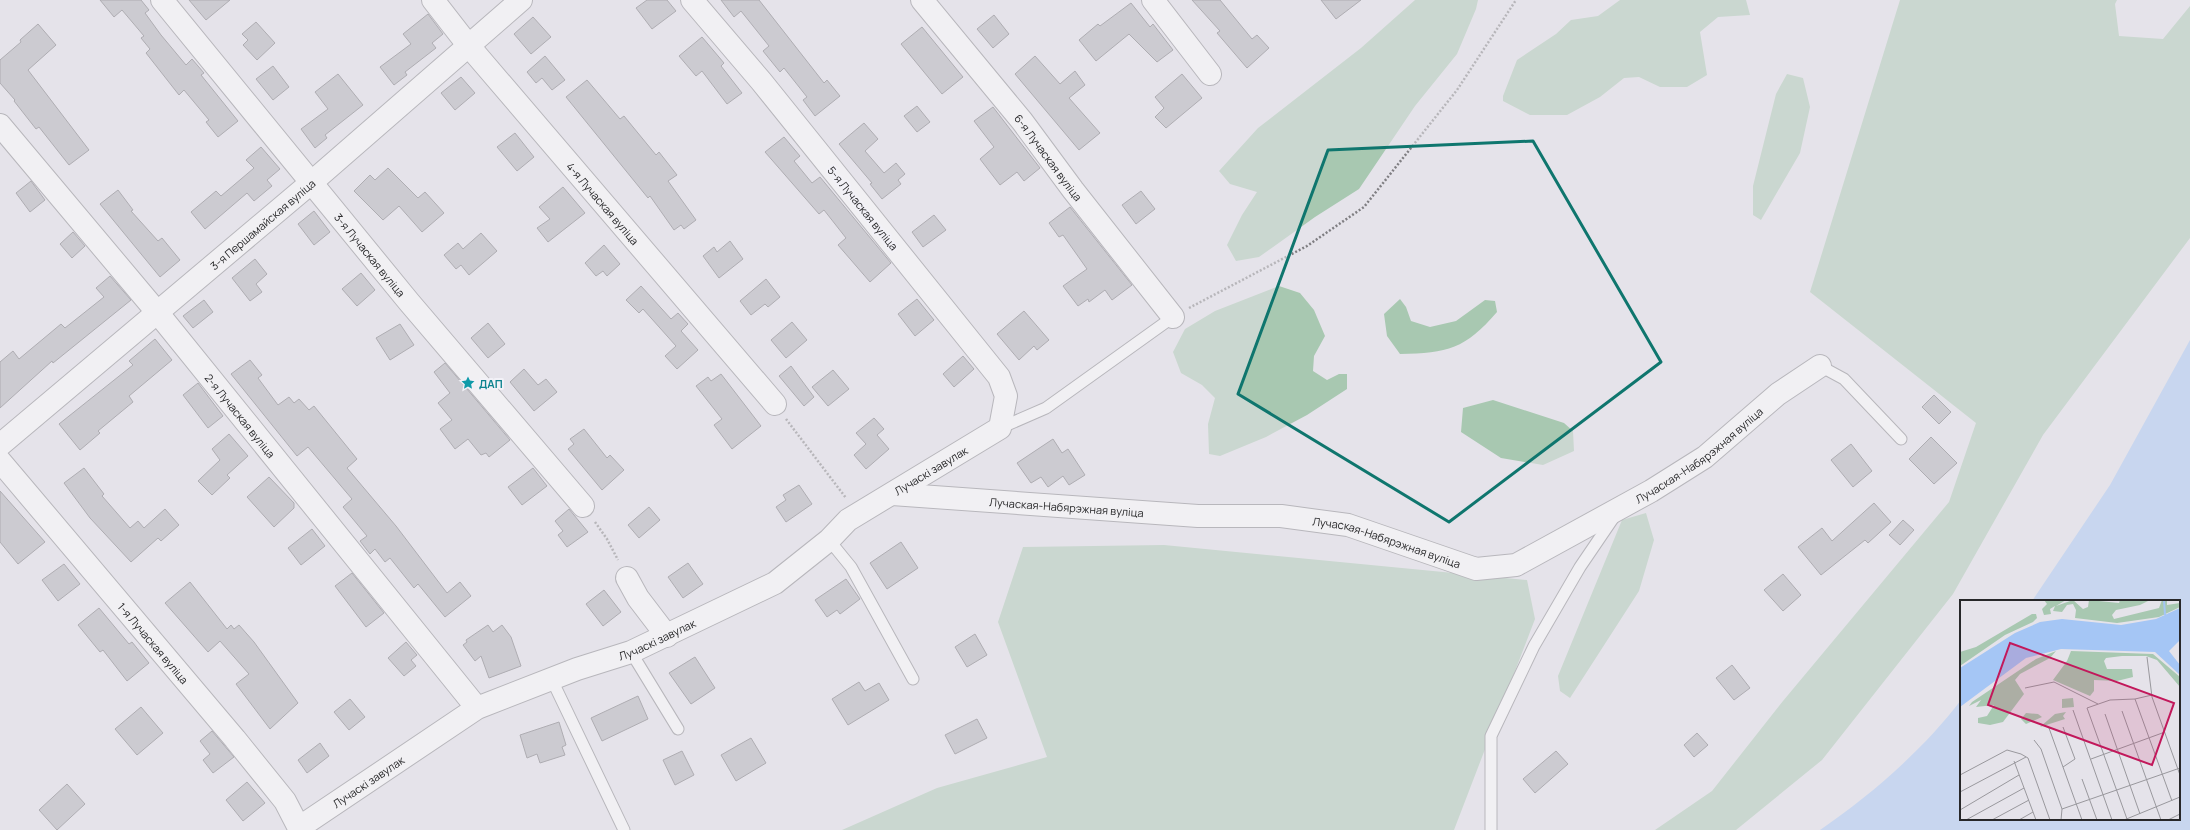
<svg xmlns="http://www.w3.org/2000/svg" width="2190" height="830" viewBox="0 0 2190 830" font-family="Manrope,sans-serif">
<rect width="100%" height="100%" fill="#e5e3ea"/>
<path fill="#a8c8b1" d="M1415,0h63l-2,9 -19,45 -42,52 -56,83 -44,28 -56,40 -23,4 -9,-16 15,-30 15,-23 -27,-8 -11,-13 39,-43 103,-80z
M1620,0h126l4,15 -32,2 -18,15 7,43 -20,12h-27l-21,-10 -15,1 -24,19 -33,18h-37l-27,-14v-5l14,-36 39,-26 15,-14 27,-4z
M1900,0h217l-2,4 4,32 44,3 27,-33v232l-147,197 -90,159 -131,166 -86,70h-81l57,-39 71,-90 166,-199 27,-79 -166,-131z
M1787,74l16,4 7,29 -10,46 -39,67 -8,-5v-29l23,-92z
M1279,286l21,7 14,17 11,26 -11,20 -1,15 14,9 12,-6h8v15l-40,26 -41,22 -46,19 -11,-2 -1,-30 7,-26 -13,-13 -21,-12 -8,-21 12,-23 30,-18z
M1400,299l6,8 5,14 19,6 26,-6 29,-21 10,1 2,11c-32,37 -49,41 -97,42l-13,-18 -3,-22z
M1493,400l71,23 9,8 1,20 -31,14 -42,-7 -40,-26 2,-24z
M1646,513l8,27 -15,51 -69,107 -10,-7 -2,-15 64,-156z
M1164,545l363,35 8,39 -81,211h-612l95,-42 110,-31 -49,-135 25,-75z"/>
<path fill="#a5c6f5" d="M2190,340v490h-370c50,-34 104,-81 141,-130v119h218v-218h-147l78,-116z"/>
<path fill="#aeadb3" stroke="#6b6a70" d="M100,0h41l8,10 -4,3 16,22 25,30 6,-6 12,14 -3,2 37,46 -20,16 -12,-15 3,-2 -25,-30 -5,5 -33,-42 4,-4 -9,-11 3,-2 -22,-26 -8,7z
M189,0h41l-24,20z
M647,0h20l9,11 -24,18 -16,-21z
M721,0h38l65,83 3,-3 13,16 -25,20 -12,-16 4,-3 -23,-29 -4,4 -17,-21 6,-5 -28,-35 -7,6z
M1192,0h28l32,39 5,-4 12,13 -22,20 -30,-35 3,-2z
M1321,0h40l-25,19z
M1131,3l19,24 3,-3 20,26 -16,12 -28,-28 -33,27 -17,-21 19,-16 2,2z
M428,14l15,20 -11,9 4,5 -31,24 2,3 -13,10 -14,-18 31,-23 -8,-10z
M994,15l15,19 -16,14 -16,-19z
M533,17l18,20 -20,17 -17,-20z
M256,22l19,21 -18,17 -14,-15 5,-5 -6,-6z
M38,24l18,21 -28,25 61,80 -20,15 -30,-38 -3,2 -22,-28 1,-1 -15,-17v-23l21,-18 -1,-2z
M922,27l41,50 -21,17 -41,-50z
M702,37l22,26 -3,3 21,27 -15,11 -25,-33 -6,5 -17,-20z
M545,56l20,24 -13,10 -10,-12 -6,5 -9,-11z
M1035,56l25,28 15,-13 10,14 -16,13 31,35 -21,17 -64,-76z
M273,66l16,21 -16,13 -17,-21z
M338,74l25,31 -38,30 2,3 -12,10 -14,-19 27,-20 -13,-17z
M1182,74l20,24 -36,30 -11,-11 9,-9 -9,-11z
M461,77l14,16 -20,17 -14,-17z
M587,80l33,39 4,-3 32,39 3,-3 18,23 -9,6 28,39 -12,9 -3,-4 -7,5 -24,-34 -2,2 -82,-101z
M917,106l13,16 -13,10 -13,-16z
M993,107l47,61 -16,13 -7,-9 -17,13 -20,-26 14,-12 -20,-26z
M864,123l14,16 -13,12 19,22 12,-10 9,11 -7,6 3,4 -19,15 -12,-15 2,-1 -33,-39z
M515,133l19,24 -17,14 -20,-24z
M784,137l16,19 -6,5 18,22 8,-6 71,86 -21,19 -32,-37 8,-7 -22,-28 -5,4 -54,-62z
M261,147l19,22 -13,11 5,6 -18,15 -7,-8 -42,36 -14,-17 25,-21 5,5 33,-28 -8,-8z
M388,168l30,30 7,-6 19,21 -22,19 -23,-26 -16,14 -29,-29 16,-16 5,5z
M31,181l14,19 -15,12 -14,-19z
M563,187l22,26 -37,29 -11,-14 13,-9 -11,-12z
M118,190l15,20 -2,1 27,30 4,-3 18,22 -20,17 -60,-73z
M1141,191l14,18 -19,15 -14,-19z
M1070,207l62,78 -20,15 -7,-10 -16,12 -1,-3 -10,7 -15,-20 24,-17 -24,-34 -4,2 -10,-14z
M314,211l16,21 -16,13 -16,-21z
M934,215l12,15 -23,17 -11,-15z
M73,232l12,14 -13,12 -12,-14z
M481,233l16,18 -28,24 -8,-10 -5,4 -12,-14 14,-12 5,6z
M730,241l13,18 -24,19 -16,-22 11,-9 3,5z
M604,245l16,19 -13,12 -4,-5 -7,5 -11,-13z
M255,259l12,15 -11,10 6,8 -12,9 -18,-23z
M361,273l14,17 -18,16 -15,-17z
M110,276l21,24 -78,63 -1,-2 -52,47v-46l13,-11 6,8 42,-35 4,4 39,-31 -8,-9z
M766,279l14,18 -12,10 -3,-3 -14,11 -11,-14z
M641,286l30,33 7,-6 10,11 -7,7 17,19 -21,19 -12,-13 11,-10 -33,-37 -4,4 -13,-13z
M917,299l17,21 -19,16 -17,-22z
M204,300l9,12 -20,16 -10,-12z
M1024,311l25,29 -12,10 -3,-4 -15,14 -22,-26z
M792,322l15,18 -21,18 -15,-18z
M488,323l17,21 -17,14 -17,-20z
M400,324l14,21 -24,15 -14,-22z
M155,339l17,21 -43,36 4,6 -35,29 2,2 -20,17 -21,-26 74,-59 -4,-4z
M963,356l11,13 -20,18 -11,-13z
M250,360l12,15 -4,3 20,27 11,-8 5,6 5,-4 10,11 5,-4 43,53 -10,9 49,58 51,67 13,-11 11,14 -26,21 -27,-33 -4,4 -24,-30 -5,4 -10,-13 -5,5 -10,-13 7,-5 -24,-29 9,-8 -44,-52 -11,9 -66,-82z
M445,363l65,77 -21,17 -3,-4 -5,2 -13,-16 -13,10 -15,-20 12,-9 -14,-17 12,-10 -16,-21z
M791,366l23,31 -10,9 -25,-30z
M524,369l14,16 8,-6 11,13 -23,19 -24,-29z
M833,370l16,19 -21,17 -16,-19z
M721,374l40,52 -29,23 -18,-24 8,-6 -26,-33 12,-9 3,4z
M198,383l25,33 -15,12 -25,-33z
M1934,395l17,17 -12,12 -17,-17z
M874,418l10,11 -7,6 12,14 -23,20 -12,-14 12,-11 -10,-11z
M584,429l23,29 3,-3 14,15 -22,20 -34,-41 6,-5 -4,-5z
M229,434l19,22 -21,19 3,3 -18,17 -14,-14 22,-21 -8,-11z
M1931,437l26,26 -23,21 -25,-25z
M1053,439l9,14 6,-4 17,26 -16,10 -6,-9 -15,11 -7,-10 -10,6 -14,-20z
M1851,444l21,27 -19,16 -22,-27z
M84,468l20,26 -2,2 28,32 8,-7 6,7 21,-19 14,16 -18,16 -3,-3 -27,24 -41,-44 -26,-35z
M533,468l14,18 -25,19 -14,-18z
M269,477l25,26v5l-20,19 -27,-30z
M799,485l13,19 -26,18 -10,-15 10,-7 -3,-5z
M0,491l45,51 -27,22 -18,-22z
M1874,503l17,19 -23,21 -3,-3 -44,35 -23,-28 24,-19 10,13z
M649,507l11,13 -21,18 -11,-13z
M569,509l19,23 -21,15 -9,-12 5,-4 -8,-10z
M1903,520l11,10 -14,15 -11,-10z
M312,529l13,17 -24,19 -13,-17z
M901,542l17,26 -31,21 -17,-26z
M688,563l15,21 -20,14 -15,-21z
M64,564l16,20 -22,17 -16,-21z
M352,573l32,40 -18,14 -31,-41z
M1783,574l18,21 -18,16 -19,-21z
M846,579l14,20 -20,15 -3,-4 -10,7 -12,-17z
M190,582l37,47 4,-4 3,4 5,-4 15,17 44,61 -28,26 -34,-45 13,-10 -29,-33 -12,11 -43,-49z
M604,590l17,22 -18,14 -17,-22z
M99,608l30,36 3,-2 17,21 -22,18 -24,-31 -3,2 -22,-27z
M488,625l5,7 9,-7 9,12 10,29 -32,12 -8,-22 -6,5 -12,-16 4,-3 -1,-2z
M975,634l12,21 -20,12 -12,-20z
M406,642l11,13 -6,5 5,6 -12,10 -16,-18z
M695,657l20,31 -24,16 -22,-31z
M1732,665l18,23 -16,12 -18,-22z
M859,682l6,9 14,-8 10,17 -41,25 -16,-26z
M638,696l10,23 -46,22 -11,-23z
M350,699l15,18 -16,13 -15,-18z
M141,707l22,26 -26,22 -22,-26z
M977,719l10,19 -32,16 -10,-19z
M559,722l7,23 -4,2 3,8 -25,8 -3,-9 -10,4 -7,-23z
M212,731l22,26 -21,16 -10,-13 7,-6 -10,-13z
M1697,733l11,12 -14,12 -10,-12z
M751,738l15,25 -30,18 -15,-26z
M320,743l9,13 -22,17 -9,-13z
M682,751l12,24 -19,10 -12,-25z
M1556,751l12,13 -33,29 -12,-14z
M247,782l18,21 -22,18 -17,-21z
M67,784l18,20 -28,26 -18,-20z"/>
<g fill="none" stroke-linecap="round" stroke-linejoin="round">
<g stroke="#818086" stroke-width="13">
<path id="lane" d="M1820,366l24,13 57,60
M1000,428l46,-20 127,-91
M829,540l22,27 62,112
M631,652l47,77
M552,680l72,150
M1491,830v-94l43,-90 46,-79 34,-50"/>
</g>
<g stroke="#818086" stroke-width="24">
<g id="street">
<path id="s1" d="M162,0l247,302 174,204"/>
<path id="s2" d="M433,0l35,45 307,359"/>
<path id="s3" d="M922,0l100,121 51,69 100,127"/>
<path d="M1153,0l57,74"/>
<path id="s4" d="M0,125l157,187 320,396"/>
<path id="s5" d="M0,445l312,-263 209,-182"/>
<path id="s6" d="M0,461l235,278 50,62 15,29"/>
<path id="s7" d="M892,494l306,22h83l67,9 128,44 40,-4 135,-74 54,-34 73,-63 42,-28"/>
<path d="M627,578l11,20 29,38"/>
<path id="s8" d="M300,827l177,-119 100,-39 54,-17 144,-69 54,-43 19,-20 152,-92 6,-32 -7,-19 -238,-296 -69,-81"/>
</g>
</g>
<path stroke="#7f7e82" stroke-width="2.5" stroke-dasharray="2 2" stroke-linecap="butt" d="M1189,308l118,-62 57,-39 93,-117 59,-90
M786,419l60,79
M595,522l12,17 11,21"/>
<use href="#lane" stroke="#fff" stroke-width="11"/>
<use href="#street" stroke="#fff" stroke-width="22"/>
</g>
<path d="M0 0H2190V830H0ZM1533,141l128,221 -212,160 -211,-128 90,-244z" fill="#e5e3ea" fill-opacity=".55" fill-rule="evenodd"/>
<path fill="none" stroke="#0f766e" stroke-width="3" stroke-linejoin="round" d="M1533,141l128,221 -212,160 -211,-128 90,-244z"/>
<defs>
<g id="sight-bare" transform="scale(1.08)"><path d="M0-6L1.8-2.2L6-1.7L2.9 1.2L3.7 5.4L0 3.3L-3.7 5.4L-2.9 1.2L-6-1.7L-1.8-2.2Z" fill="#0f9aa8" stroke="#f2f1f7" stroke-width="2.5" paint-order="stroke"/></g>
</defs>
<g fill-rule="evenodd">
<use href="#sight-bare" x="468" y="383"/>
</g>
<g text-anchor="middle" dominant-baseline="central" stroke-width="4" stroke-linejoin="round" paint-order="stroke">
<g font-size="11" fill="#272729" stroke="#f2f1f7">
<text stroke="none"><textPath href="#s3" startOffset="202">6-я Лучаская вуліца</textPath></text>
<text stroke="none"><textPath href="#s2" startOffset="265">4-я Лучаская вуліца</textPath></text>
<text transform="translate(863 208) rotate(51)">5-я Лучаская вуліца</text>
<text stroke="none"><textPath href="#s5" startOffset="343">3-я Першамайская вуліца</textPath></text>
<text stroke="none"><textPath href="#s1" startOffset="329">3-я Лучаская вуліца</textPath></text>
<text stroke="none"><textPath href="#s4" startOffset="377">2-я Лучаская вуліца</textPath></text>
<text stroke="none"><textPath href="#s7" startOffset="847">Лучаская-Набярэжная вуліца</textPath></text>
<text stroke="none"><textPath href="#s8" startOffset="730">Лучаскі завулак</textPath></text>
<text stroke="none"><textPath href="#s7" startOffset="175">Лучаская-Набярэжная вуліца</textPath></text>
<text stroke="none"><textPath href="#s7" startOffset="499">Лучаская-Набярэжная вуліца</textPath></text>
<text stroke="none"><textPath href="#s8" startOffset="406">Лучаскі завулак</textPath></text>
<text stroke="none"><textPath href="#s6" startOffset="238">1-я Лучаская вуліца</textPath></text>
<text stroke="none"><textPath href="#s8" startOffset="82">Лучаскі завулак</textPath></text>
</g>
<g font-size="11" font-weight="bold" fill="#0d838f" stroke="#f2f1f7" text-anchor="start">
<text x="479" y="383">ДАП</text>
</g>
</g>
<g transform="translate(1960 600)">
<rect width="220" height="220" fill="#e5e3ea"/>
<path d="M84,0h22l-10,6 17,-6 10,9 5,-2 1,-7 30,3 1,-3 28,1 -8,4 -24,5 -4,5 2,4 45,-11 3,-8h5v5l13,-2v4l-21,10 -42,6 -42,-5 1,-8 -3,-6 -6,1 -5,7 -9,-1 2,-5 -5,3 1,5 -7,1 -2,-6 5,-5zM72,14h4l1,4 -4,4 -28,13 -45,31v-14l16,-5zM96,51l-6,7 -30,16 -5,6 9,14 -21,28 -13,3 -12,-2v-5l9,-2 7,-11 -18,2 5,-7 -12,6 3,-4 64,-43zM111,51l82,3 27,23v10l-23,-27 -11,-4h-24l-16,2 -2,3 3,8h25l1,8 -16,4 -23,-1v11l-4,5 -37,-16 14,-19zM113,98l1,9 -12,1v-9zM106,112l-3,4 2,3 -25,8 15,-13zM66,113l12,1 4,3 -16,7 -5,-5z" fill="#a8c8b1"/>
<path d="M220,8v32l-11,11 11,14v10l-25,-23 -94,-3 -35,9 -66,49v-39l55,-35 25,-11 22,-3 59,6 35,-6z" fill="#a5c6f5"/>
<path fill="none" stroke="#a5c6f5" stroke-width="2" d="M204,0l1,15"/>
<path fill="none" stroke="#99989d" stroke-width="1" d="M187,57l5,40 28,78M65,88l29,-6 44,22M175,99l37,102M113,110l39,110M162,111l39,109M145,114l35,100M89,128l33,92M74,140l7,9 21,60 -1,11M131,159l74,-27M54,161l22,59M103,167l12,-8 -12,-32M0,175l47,-25 14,4 7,4 22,62M122,179l15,41M0,192l66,-35M102,209l118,-41M0,210l59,-35M167,219l-40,-111 23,-8 25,-1 17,-4M6,220l58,-32M32,220l37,-20M59,220l14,-8M164,220l56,-23M208,220l12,-6"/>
<path fill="#c2185b" fill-opacity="0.15" stroke="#c2185b" stroke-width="2" d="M50,43l164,60 -22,62 -164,-60z"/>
<rect width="220" height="220" fill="none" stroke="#272729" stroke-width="2"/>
</g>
</svg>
